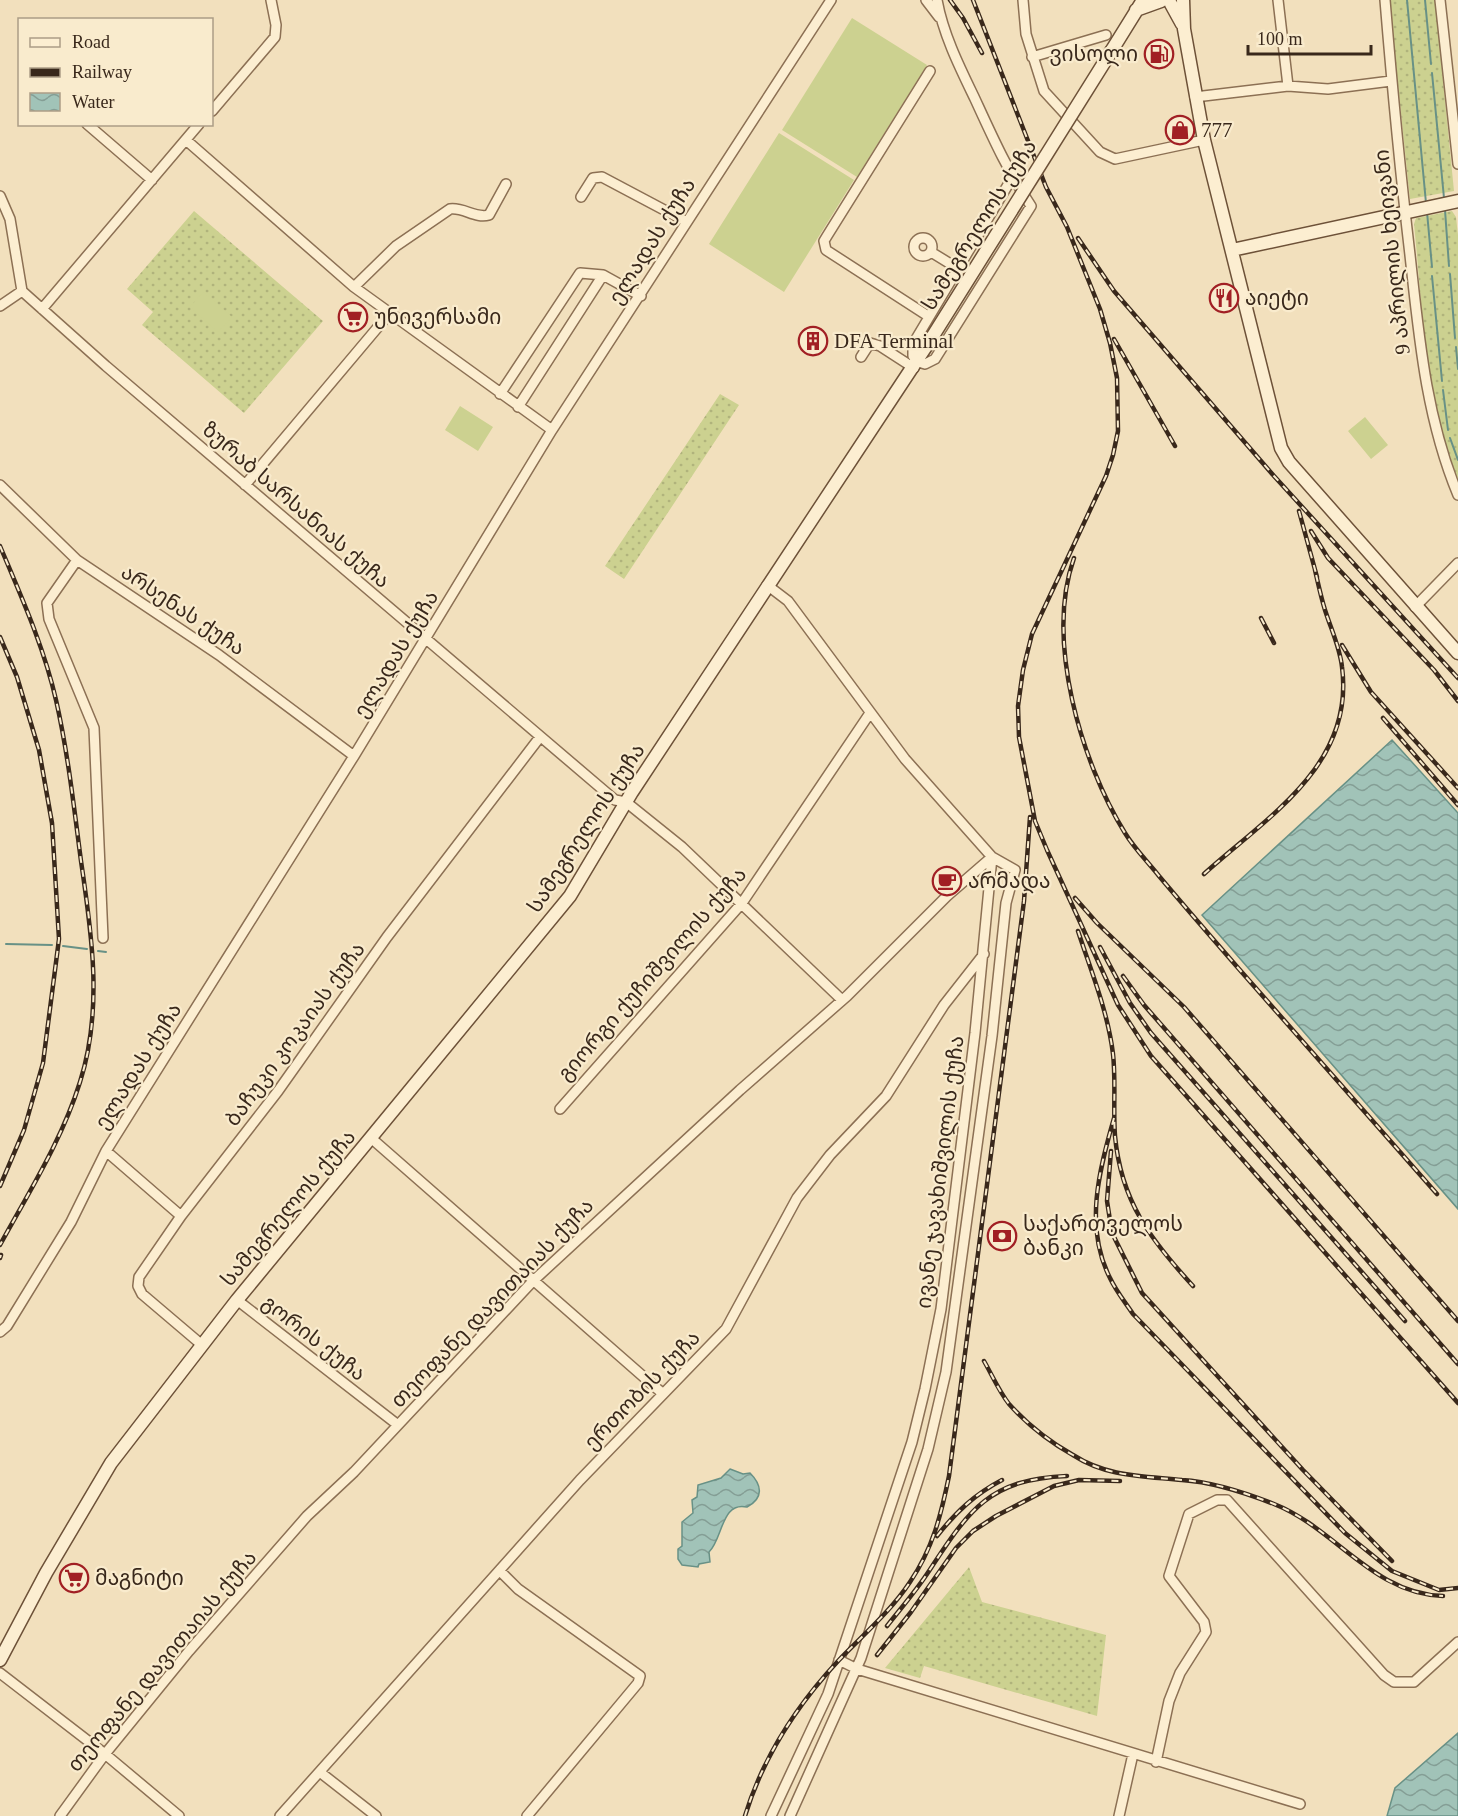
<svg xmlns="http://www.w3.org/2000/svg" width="1458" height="1816" viewBox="0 0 1458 1816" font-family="'Times New Roman','Noto Sans Georgian',serif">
<defs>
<pattern id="grass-dots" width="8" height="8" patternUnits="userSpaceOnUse" patternTransform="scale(1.5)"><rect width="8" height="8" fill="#ccd190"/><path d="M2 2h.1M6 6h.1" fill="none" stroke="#b0b37c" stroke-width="1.8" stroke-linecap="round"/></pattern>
<pattern id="water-waves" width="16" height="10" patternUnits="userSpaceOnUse" patternTransform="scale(1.5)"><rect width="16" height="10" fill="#a1c3b8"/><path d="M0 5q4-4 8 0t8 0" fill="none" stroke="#849e95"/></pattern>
</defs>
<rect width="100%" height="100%" fill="#f2e0bd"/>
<path fill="url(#grass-dots)" d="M1389,0h46l19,191 -44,8z
M194,211l129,110 -79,92 -102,-88 11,-13 -26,-23z
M1452,211l4,6 2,18v244c-35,-80 -35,-170 -44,-255l2,-6z
M720,394l19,11 -115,174 -19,-13z
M969,1567l13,35 124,33 -9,81 -173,-50 -4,12 -35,-10z"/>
<path fill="#ccd190" d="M852,18l75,47 -70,112 -75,-47z
M779,133l75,47 -70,112 -75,-48z
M203,292l29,25 -14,15 -28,-25z
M460,406l33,21 -15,24 -33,-21z
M1365,417l23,28 -17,14 -23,-28z"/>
<path fill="url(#water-waves)" stroke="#689186" stroke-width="1.5" d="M1392,740l66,73v396l-256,-294z
M730,1469l13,5 7,-1c12,12 14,25 -3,34 -26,-6 -24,32 -38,45l1,10 -11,2 -1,3 -16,-2 -4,-6v-10l4,-3v-24l11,-9 -1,-13 5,-3 1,-12 23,-7z
M1458,1733v83h-71l8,-28z"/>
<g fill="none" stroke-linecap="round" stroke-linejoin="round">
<path stroke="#689186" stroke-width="2" d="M1407,0l19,203
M1425,0l6,64
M1432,73l12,125
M1445,210l4,56
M1427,212l5,55
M1450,274l5,64
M1432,276l10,105
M1456,347l2,22
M1443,390l5,40
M1450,438l8,22
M6,944l46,1
M63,946l24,3
M98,951l8,1"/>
<g stroke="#8c7054" stroke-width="12">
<path id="street" d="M926,0l13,17
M937,0c6,34 23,68 38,99 17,37 33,73 56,107l-96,153 -10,5 -7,-2 -5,-6v-12l99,-166
M1023,0l3,34 18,57 56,61 15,7 89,-19
M1385,0c7,85 15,170 25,255 9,82 16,163 48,240
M1440,0l18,164
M1032,57l74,-22
M1288,86l40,3 63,-8
M1195,97l93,-11 -10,-86
M212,111l63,-74 1,-12 -5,-25
M87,124l65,56
M186,140l168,147 198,143
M0,196l10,23 12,72 84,75 509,434 11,2 56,45 160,153
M581,197l12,-19 9,-1 83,44
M914 247a9 9 0 1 1 18 0a9 9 0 1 1-18 0Z
M931,252l26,16
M354,287l42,-41 54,-37c14,-2 25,10 39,6l17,-31
M0,306l22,-15
M42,309l157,-185
M928,316l-102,-66 -2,-9 3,-5 103,-165
M861,357l9,-14 10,3 34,22
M500,394l80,-121 23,2 38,21
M518,407l85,-132
M0,485l77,75 142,95 135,101
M245,485l144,-171
M77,560l-30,43 2,16 45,109 9,210
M767,585l21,16 117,158 87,98 23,13 -9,33 -14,133 -46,336 -18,77 -67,209 -71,158
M1415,607l43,-44
M560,1109l182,-206 128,-190
M371,1138l291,255
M106,1151l75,65
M237,1300l161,125
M0,1332l7,-6 64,-104 35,-71 248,-395 198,-326 279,-430
M202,1345l-60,-51 -4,-8 1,-9 42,-61 97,-125 109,-154 153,-200
M500,1571l18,18 122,87 -2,7 -111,133
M839,1660l18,9 443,135
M0,1673l105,81 74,62
M1156,1762l13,-61 11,-28 26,-41 -2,-10 -35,-46 20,-62 28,-14h10l157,175 10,7h20l44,-40
M321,1773l55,43
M60,1816l45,-62 84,-103 118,-135 47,-44 179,-191 207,-191 107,-94 100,-100 45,-39
M280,1816l300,-336 146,-151 71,-131 33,-43 56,-59 58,-91 40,-51
M771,1816l57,-122 84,-252 13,-53 16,-80 34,-276 17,-176
M1119,1816l14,-62"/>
</g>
<g stroke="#6d5138" stroke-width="15">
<path id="secondary" d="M1183,0l1,29 20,111 77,308 8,14 169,191
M1171,4l11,20
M1136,10l25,-9
M1112,50l31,-50
M1232,250l226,-49
M0,1660l46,-87 65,-110 126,-163 333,-404 62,-104 299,-453"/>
</g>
<use href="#street" stroke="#fceed1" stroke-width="9"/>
<use href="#secondary" stroke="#fceed1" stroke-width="12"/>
<g stroke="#39281b" stroke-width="4.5">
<path id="rail" d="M950,0l13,18 19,35
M973,0l73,187 21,40 33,82 10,34 7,35 1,53 -5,24 -7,21 -74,158 -9,36 -5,36 1,31 16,84 12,29 71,155 33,51 307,347
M1078,238l36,53 160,185 184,202
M1114,339l61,107
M1299,511l18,66
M1311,531l17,27 106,112 24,31
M0,546c21,50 44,101 56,154 12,53 18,108 25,161 11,74 22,149 -1,221 -18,58 -51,110 -80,163
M1074,558c-29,82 7,204 51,275 9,15 23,29 34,43 26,31 53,62 80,93 66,75 132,150 198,225
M1261,618l13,25
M0,637l17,40 22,73 13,73 7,116 -16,124 -19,67 -24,56
M1342,645l29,47 87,96
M1383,718l75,87
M1204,874c63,-57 151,-109 138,-207 -2,-19 -11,-38 -17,-57 -4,-13 -7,-27 -10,-40
M1075,898l22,25 87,84 274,314
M1078,931c13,40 30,81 35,123 3,27 0,54 2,82 6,65 35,103 78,150
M1100,947l30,56 21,30 254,288
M1123,976l21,29 314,359
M1114,1118c-15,53 -30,109 -4,160 6,13 15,24 23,36l212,219 47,38 47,19 19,-2
M1111,1151l-4,50 5,32 30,60 161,177 89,91
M0,1258l1,-3
M984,1361c8,14 15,30 25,43 18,20 41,38 64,51 34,22 70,21 109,25 31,2 64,13 92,24 61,24 99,90 169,92
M937,1536c19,-24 38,-42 65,-56
M887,1626c14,-18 29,-35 42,-55 40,-61 60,-92 138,-95
M877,1655l34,-43 45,-64 17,-17 23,-15 58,-30 25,-6 41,1
M745,1816c18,-59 52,-111 94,-156 24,-25 52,-49 71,-78 23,-34 31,-67 39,-106l75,-575 6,-84"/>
</g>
<use href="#rail" stroke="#f9ebcd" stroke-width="2" stroke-dasharray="7" stroke-linecap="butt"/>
<g stroke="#6d5138" stroke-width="15" stroke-linecap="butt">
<path id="secondary-bridge" d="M931,339l181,-289"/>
</g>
<use href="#secondary-bridge" stroke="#fceed1" stroke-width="12"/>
</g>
<defs>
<g id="fuel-ring" transform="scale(1.5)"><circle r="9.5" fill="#f9ebcd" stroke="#a11f24" stroke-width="1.5"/><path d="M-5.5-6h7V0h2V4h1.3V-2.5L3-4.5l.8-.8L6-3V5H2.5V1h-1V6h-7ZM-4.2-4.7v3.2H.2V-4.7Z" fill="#a11f24"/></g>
<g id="shop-ring" transform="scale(1.5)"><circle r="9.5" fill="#f9ebcd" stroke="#a11f24" stroke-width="1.5"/><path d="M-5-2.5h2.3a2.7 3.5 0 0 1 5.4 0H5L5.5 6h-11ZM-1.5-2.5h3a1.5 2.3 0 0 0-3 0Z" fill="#a11f24"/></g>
<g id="restaurant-ring" transform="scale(1.5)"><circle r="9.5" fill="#f9ebcd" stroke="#a11f24" stroke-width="1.5"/><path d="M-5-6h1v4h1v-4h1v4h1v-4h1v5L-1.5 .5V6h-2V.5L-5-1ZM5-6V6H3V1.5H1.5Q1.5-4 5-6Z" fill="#a11f24"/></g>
<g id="supermarket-ring" transform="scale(1.5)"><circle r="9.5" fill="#f9ebcd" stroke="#a11f24" stroke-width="1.5"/><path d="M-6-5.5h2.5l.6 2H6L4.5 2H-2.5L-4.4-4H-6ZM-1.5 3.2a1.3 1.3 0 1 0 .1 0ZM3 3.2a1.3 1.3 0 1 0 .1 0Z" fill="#a11f24"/></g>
<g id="building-ring" transform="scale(1.5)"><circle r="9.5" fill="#f9ebcd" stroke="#a11f24" stroke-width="1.5"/><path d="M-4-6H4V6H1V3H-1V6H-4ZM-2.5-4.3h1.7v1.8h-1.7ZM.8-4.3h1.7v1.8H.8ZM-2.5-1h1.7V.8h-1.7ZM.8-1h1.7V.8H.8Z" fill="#a11f24"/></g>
<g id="cafe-ring" transform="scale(1.5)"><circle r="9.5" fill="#f9ebcd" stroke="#a11f24" stroke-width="1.5"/><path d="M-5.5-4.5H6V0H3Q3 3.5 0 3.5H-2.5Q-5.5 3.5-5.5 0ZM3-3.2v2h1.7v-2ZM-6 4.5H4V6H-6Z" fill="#a11f24"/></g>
<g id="bank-ring" transform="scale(1.5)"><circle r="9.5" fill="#f9ebcd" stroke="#a11f24" stroke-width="1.5"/><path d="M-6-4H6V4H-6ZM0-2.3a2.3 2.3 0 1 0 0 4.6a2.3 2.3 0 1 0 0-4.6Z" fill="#a11f24"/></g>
</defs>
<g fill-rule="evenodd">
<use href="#fuel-ring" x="1159" y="54"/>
<use href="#shop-ring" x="1180" y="130"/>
<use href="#restaurant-ring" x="1224" y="298"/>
<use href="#supermarket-ring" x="353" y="317"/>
<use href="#building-ring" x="813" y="341"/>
<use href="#cafe-ring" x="947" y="881"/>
<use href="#bank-ring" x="1002" y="1236"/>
<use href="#supermarket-ring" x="74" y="1578"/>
</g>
<g text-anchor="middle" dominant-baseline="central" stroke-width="4.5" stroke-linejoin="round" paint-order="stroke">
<g font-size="21" fill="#39281b" stroke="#f9ebcd" text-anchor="start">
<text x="1138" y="54" text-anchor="end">ვისოლი</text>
<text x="1201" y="130">777</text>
<text x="1245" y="298">აიეტი</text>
<text x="374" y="317">უნივერსამი</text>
<text x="834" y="341">DFA Terminal</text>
<text x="968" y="881">არმადა</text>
<text x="1023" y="1224">საქართველოს<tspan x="1023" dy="24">ბანკი</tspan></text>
<text x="95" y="1578">მაგნიტი</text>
</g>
<g font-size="21" fill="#39281b" stroke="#f9ebcd">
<text transform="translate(979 225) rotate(-58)">სამეგრელოს ქუჩა</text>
<text transform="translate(652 241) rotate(-58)">ელადას ქუჩა</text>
<text transform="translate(1392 252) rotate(-96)">9 აპრილის ხეივანი</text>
<text transform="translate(296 505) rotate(41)">ზურაბ სარსანიას ქუჩა</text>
<text transform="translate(183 610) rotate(34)">არსენას ქუჩა</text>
<text transform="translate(396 654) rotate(-59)">ელადას ქუჩა</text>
<text transform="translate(586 828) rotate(-57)">სამეგრელოს ქუჩა</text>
<text transform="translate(652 974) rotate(-49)">გიორგი ქუჩიშვილის ქუჩა</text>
<text transform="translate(295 1034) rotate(-54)">ბაჩუკი კოკაიას ქუჩა</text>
<text transform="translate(138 1066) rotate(-58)">ელადას ქუჩა</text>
<text transform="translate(940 1172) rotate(-83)">ივანე ჯავახიშვილის ქუჩა</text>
<text transform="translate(288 1208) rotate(-50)">სამეგრელოს ქუჩა</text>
<text transform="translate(492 1303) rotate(-46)">თეოფანე დავითაიას ქუჩა</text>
<text transform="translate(314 1338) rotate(38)">გორის ქუჩა</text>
<text transform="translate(642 1390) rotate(-46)">ერთობის ქუჩა</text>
<text transform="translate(162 1661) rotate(-50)">თეოფანე დავითაიას ქუჩა</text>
</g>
</g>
<rect x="18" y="18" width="195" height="108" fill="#f9ebcd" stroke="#ac9d86" stroke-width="1.5"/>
<rect x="30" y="38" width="30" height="9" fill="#fceed1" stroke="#ac9d86" stroke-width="1.5"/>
<text x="72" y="48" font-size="18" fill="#39281b">Road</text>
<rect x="30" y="68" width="30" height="9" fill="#39281b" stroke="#ac9d86" stroke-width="1.5"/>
<text x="72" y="78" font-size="18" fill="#39281b">Railway</text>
<rect x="30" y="93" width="30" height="18" fill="url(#water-waves)" stroke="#ac9d86" stroke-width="1.5"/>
<text x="72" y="108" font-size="18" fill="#39281b">Water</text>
<path d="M1248 45v9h123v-9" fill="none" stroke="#39281b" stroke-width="3"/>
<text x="1257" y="45" font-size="18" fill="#39281b" stroke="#f9ebcd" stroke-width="4.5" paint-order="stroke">100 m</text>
</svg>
